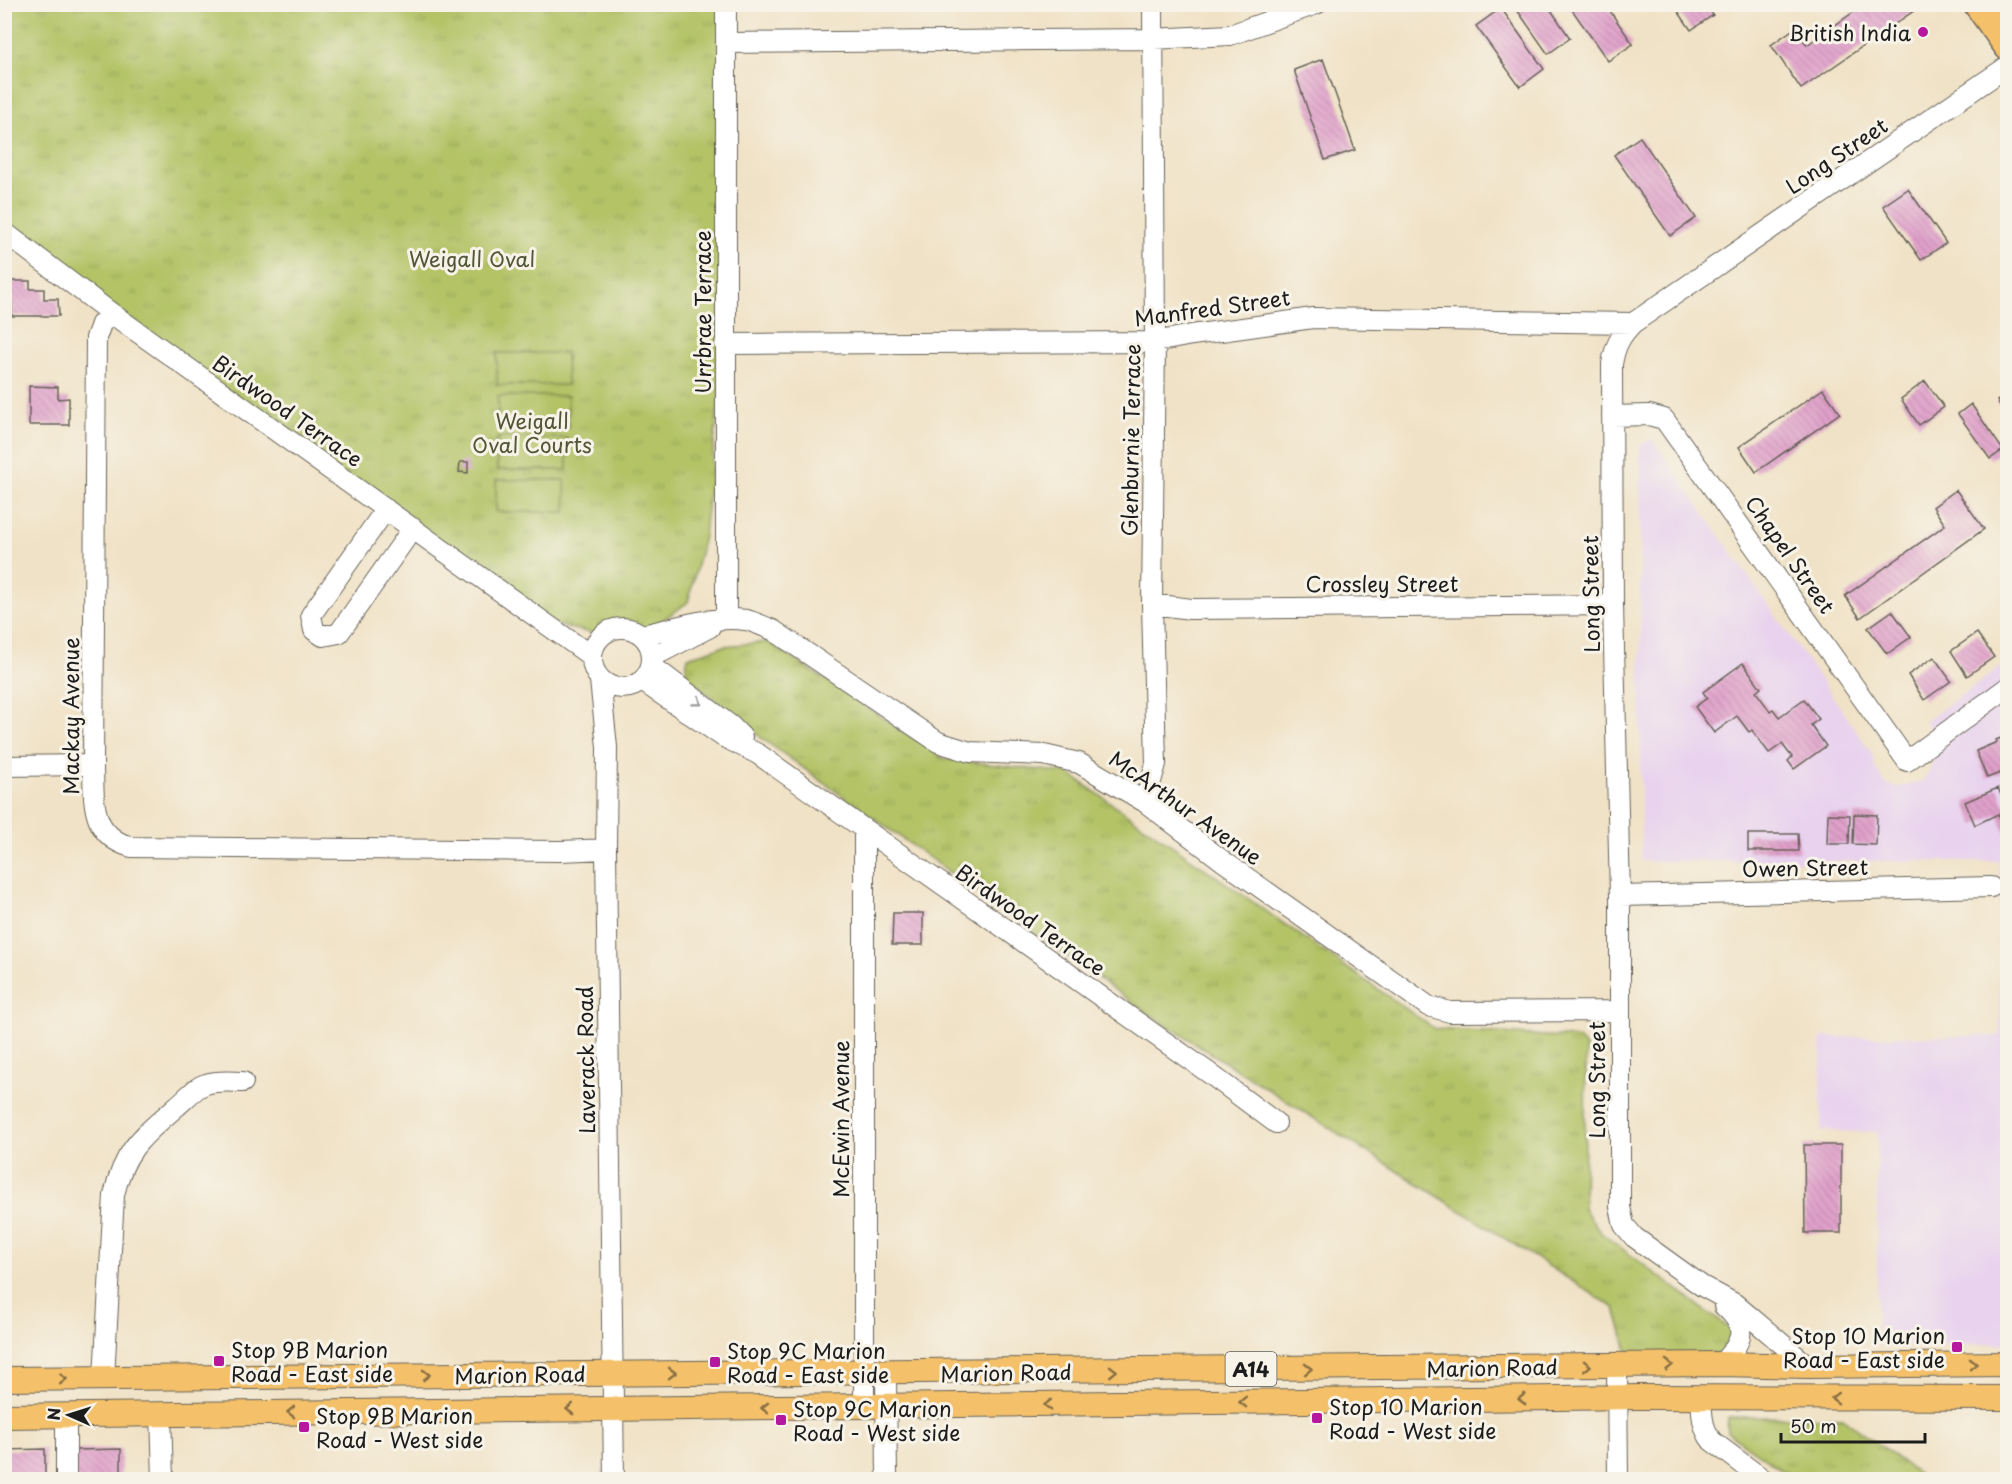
<svg xmlns="http://www.w3.org/2000/svg" width="2012" height="1484" viewBox="0 0 2012 1484" font-family="'Playpen Sans',sans-serif">
<defs>
<pattern id="grass-tufts" width="24" height="20" patternUnits="userSpaceOnUse" patternTransform="scale(1.5)"><rect width="24" height="20" fill="#b3c366"/><path d="M3 7l-1-3M5 7V3M7 7l1-3M15 17l-1-3M17 17v-4M19 17l1-3" fill="none" stroke="#99a758"/></pattern>
<pattern id="building-back-hatch" width="6" height="6" patternUnits="userSpaceOnUse" patternTransform="scale(1.5)"><rect width="6" height="6" fill="#e0a0ca"/><path d="M-1 5l2 2M0 0l6 6M5-1l2 2" fill="none" stroke="#c089ad"/></pattern>
</defs>
<rect width="100%" height="100%" fill="#f7f3e8"/>
<filter id="ink" filterUnits="userSpaceOnUse"><feTurbulence type="fractalNoise" baseFrequency=".0167" numOctaves="2"/><feDisplacementMap in="SourceGraphic" scale="12" xChannelSelector="R" yChannelSelector="G"/><feConvolveMatrix kernelMatrix="1 2 1 2 8 2 1 2 1" color-interpolation-filters="sRGB"/></filter>
<filter id="wash" filterUnits="userSpaceOnUse"><feTurbulence type="fractalNoise" baseFrequency=".008" numOctaves="4" result="noise"/><feDisplacementMap in="SourceGraphic" scale="24" xChannelSelector="R" yChannelSelector="G"/><feGaussianBlur stdDeviation="1.35" result="paint"/><feColorMatrix in="noise" values="0 0 0 0 0 0 0 0 0 0 0 0 0 0 0 0 0 1.4 0 .05"/><feComposite in="paint" operator="in"/></filter>
<g filter="url(#wash)">
<rect width="100%" height="100%" fill="#f0e2c6"/>
<path fill="#e8d2ee" d="M1652,439l220,314 4,17 11,15 12,2 22,-5 6,-7 5,-10 2,-10 5,-9 -14,-25 82,-58v681l-130,1v-213l-56,-1v-94l179,-1 -1,-175h-358l-1,-416z"/>
<path fill="url(#grass-tufts)" stroke="#687041" stroke-width="1.5" d="M4,5h720l1,339 -21,192 -16,66 -46,33c-16,-7 -24,-9 -40,0l-56,-12 -541,-391z
M768,642l177,117 123,14 367,256 142,9 9,9 -2,162 17,24 133,99 -14,22h-92l-13,-46 -468,-295 -383,-273 -79,-65 3,-18 36,-11z
M1728,1417l115,1 82,61h-130l-68,-47z"/>
<path fill="#b3c366" stroke="#687041" stroke-width="1.5" d="M497,353h69l1,32h-70z
M498,396h70v32h-70z
M497,438h70v32h-70z
M496,480h69l1,32h-70z"/>
<g id="blocks">
<path fill="url(#building-back-hatch)" d="M1513,4h34l23,34 -22,16z
M1568,4h37l28,40 -25,17z
M1673,4h33l7,11 -22,15z
M1865,4h46l4,6 -114,79 -30,-44 24,-17 12,17z
M1501,8l43,61 -24,18 -44,-61z
M1323,59l32,91 -30,10 -31,-90z
M1640,137l56,81 -26,18 -56,-81z
M1908,189l38,54 -25,17 -38,-54z
M4,281h26v8h14v10h14l1,17h-47v-13h-8z
M1925,381l19,26 -25,18 -18,-26z
M29,386l29,1v12l11,-1v27h-40z
M1823,389l17,24 -84,59 -17,-25z
M2008,394v22l-11,-15z
M1971,404l32,46 -13,9 -32,-45z
M460,462h8v11l-9,-1z
M1956,490l28,39 -124,89 -15,-22 100,-71 -12,-18z
M1892,611l19,26 -24,17 -19,-26z
M1977,633l17,24 -27,19 -16,-25z
M1934,657l17,24 -27,19 -16,-25z
M1743,663l18,25 -5,4 14,19 3,-2 6,8 25,-18 15,20 -8,6 15,21 -32,23 -6,-8 4,-4 -10,-13 -13,9 -17,-23 -3,2 -12,-16 -23,17 -19,-26 12,-9 -4,-6z
M2008,735v35l-21,8 -11,-27 21,-9 -1,-2z
M1998,788l10,23 -1,25 -9,-22 -23,11 -10,-23z
M1828,814l22,1 -1,29h-22z
M1854,814l23,1 -1,30 -23,-1z
M1748,834h50l1,17h-51z
M893,913h30v32h-31z
M1804,1145h37v88h-36z
M45,1449v30l-41,1v-30z
M121,1449v31h-46v-30z"/>
</g>
</g>
<g filter="url(#ink)">
<use href="#blocks" fill-opacity="0" stroke="#666158" stroke-width="1.5"/>
<g fill="none" stroke-linecap="round" stroke-linejoin="round">
<g stroke="#666158" stroke-width="22">
<path id="minor" d="M727,43l426,-4 77,-4 86,-31
M4,232l107,81 480,343
M111,313l-10,11 -5,14 -3,427c1,36 -3,70 38,82l430,4 45,-2
M725,344l430,-2 37,-7 121,-17 320,5
M1612,416l37,-1 15,4 243,342 101,-74
M386,509l-75,106 3,15 9,6 16,-3 74,-105
M1152,604l39,5 422,-4
M726,619v-615
M592 658a30 30 0 1 1 60 0a30 30 0 1 1-60 0Z
M642,635c33,-7 70,-20 104,-15 9,2 19,7 27,10l165,112 32,10 74,3 35,8 66,39 78,59 205,145 22,6 169,-1
M652,657l58,-30
M652,666l79,60 11,11
M600,680l7,67 -1,102 8,631
M642,681l80,55 36,18 451,319 67,50
M4,766l89,-1
M1145,802l11,-38 -4,-160 3,-262 -2,-338
M864,831v576
M1620,896l371,-9
M1721,1364c21,-22 29,-35 3,-58
M1617,1366l1,114
M1808,1366l-73,-62 -33,-18 -68,-49 -10,-12 -4,-18v-311l-7,-291 -1,-241c3,-18 8,-28 21,-41l375,-257
M886,1373l1,107
M104,1378l10,-183c10,-46 29,-59 63,-89 9,-7 18,-19 29,-22 12,-4 26,-2 37,-2
M1701,1398c1,16 1,30 11,43l52,39
M161,1413l2,67
M66,1415v65"/>
</g>
<g stroke="#666158" stroke-width="26">
<path id="major" d="M4,1379l1717,-15 87,2 200,-2
M4,1416l1636,-19 368,1"/>
</g>
<g stroke="#666158" stroke-width="31">
<path id="highway" d="M1978,4l30,42"/>
</g>
<use href="#minor" stroke="#fff" stroke-width="20"/>
<use href="#major" stroke="#f4c16a" stroke-width="24"/>
<use href="#highway" stroke="#f4c16a" stroke-width="28"/>
</g>
<defs><path id="oneway-chevron" d="M-2-3.5L2.5 0L-2 3.5" fill="none" stroke-width="1.6" stroke-linecap="round" stroke-linejoin="round" transform="scale(1.5)"/></defs>
<use stroke="#999" href="#oneway-chevron" transform="translate(698 702) rotate(37)"/>
<g stroke="#886e43">
<use href="#oneway-chevron" transform="translate(1973 1364) rotate(-1)"/>
<use href="#oneway-chevron" transform="translate(1669 1365) rotate(-1)"/>
<use href="#oneway-chevron" transform="translate(1587 1366) rotate(-1)"/>
<use href="#oneway-chevron" transform="translate(1308 1369) rotate(-1)"/>
<use href="#oneway-chevron" transform="translate(1113 1371) rotate(-1)"/>
<use href="#oneway-chevron" transform="translate(672 1373)"/>
<use href="#oneway-chevron" transform="translate(426 1375) rotate(-1)"/>
<use href="#oneway-chevron" transform="translate(63 1379) rotate(-1)"/>
<use href="#oneway-chevron" transform="translate(1835 1398) rotate(180)"/>
<use href="#oneway-chevron" transform="translate(1522 1399) rotate(179)"/>
<use href="#oneway-chevron" transform="translate(1243 1402) rotate(179)"/>
<use href="#oneway-chevron" transform="translate(1048 1405) rotate(179)"/>
<use href="#oneway-chevron" transform="translate(765 1408) rotate(180)"/>
<use href="#oneway-chevron" transform="translate(570 1409) rotate(179)"/>
<use href="#oneway-chevron" transform="translate(291 1412) rotate(179)"/>
</g>
</g>
<g fill="#b5179e" stroke="#f7f3e8" stroke-width="2">
<circle cx="1923" cy="32" r="6"/>
<rect x="1951" y="1341" width="12" height="12" rx="3"/>
<rect x="213" y="1355" width="12" height="12" rx="3"/>
<rect x="709" y="1356" width="12" height="12" rx="3"/>
<rect x="1311" y="1412" width="12" height="12" rx="3"/>
<rect x="775" y="1414" width="12" height="12" rx="3"/>
<rect x="298" y="1421" width="12" height="12" rx="3"/>
</g>
<g text-anchor="middle" dominant-baseline="central" stroke-width="6" stroke-linejoin="round" paint-order="stroke">
<rect fill="#f7f3e8" stroke="#5e5c59" stroke-width="1.5" x="1225.5" y="1352" width="51" height="34" rx="4.5"/>
<g font-size="20" font-weight="bold" fill="#1c1c1c">
<text x="1251" y="1369">A14</text>
</g>
<g font-size="21" fill="#1c1c1c" stroke="#f7f3e8" text-anchor="start">
<text x="1911" y="32" text-anchor="end">British India</text>
<text x="1945" y="1335" text-anchor="end">Stop 10 Marion<tspan x="1945" dy="24">Road - East side</tspan></text>
<text x="231" y="1349">Stop 9B Marion<tspan x="231" dy="24">Road - East side</tspan></text>
<text x="727" y="1350">Stop 9C Marion<tspan x="727" dy="24">Road - East side</tspan></text>
<text x="1329" y="1406">Stop 10 Marion<tspan x="1329" dy="24">Road - West side</tspan></text>
<text x="793" y="1408">Stop 9C Marion<tspan x="793" dy="24">Road - West side</tspan></text>
<text x="316" y="1415">Stop 9B Marion<tspan x="316" dy="24">Road - West side</tspan></text>
</g>
<g font-size="21" fill="#1c1c1c" stroke="#f7f3e8">
<text transform="translate(1836 155) rotate(-34)">Long Street</text>
<text transform="translate(1212 307) rotate(-8)">Manfred Street</text>
<text transform="translate(702 312) rotate(-90)">Urrbrae Terrace</text>
<text transform="translate(288 410) rotate(35)">Birdwood Terrace</text>
<text transform="translate(1130 440) rotate(-89)">Glenburnie Terrace</text>
<text transform="translate(1791 554) rotate(55)">Chapel Street</text>
<text x="1382" y="583">Crossley Street</text>
<text transform="translate(1590 594) rotate(-91)">Long Street</text>
<text transform="translate(70 716) rotate(-90)">Mackay Avenue</text>
<text transform="translate(1186 807) rotate(35)">McArthur Avenue</text>
<text transform="translate(1805 867) rotate(-1)">Owen Street</text>
<text transform="translate(1031 919) rotate(35)">Birdwood Terrace</text>
<text transform="translate(585 1060) rotate(-91)">Laverack Road</text>
<text transform="translate(1596 1080) rotate(-90)">Long Street</text>
<text transform="translate(840 1119) rotate(-90)">McEwin Avenue</text>
<text transform="translate(1492 1367) rotate(-1)">Marion Road</text>
<text transform="translate(1006 1372) rotate(-1)">Marion Road</text>
<text transform="translate(520 1374) rotate(-1)">Marion Road</text>
</g>
<g font-size="21" fill="#515636" stroke="#f7f3e8">
<text x="472" y="258">Weigall Oval</text>
<text x="532" y="420">Weigall<tspan x="532" dy="24">Oval Courts</tspan></text>
</g>
</g>
<rect width="2012" height="1484" fill="none" stroke="#f7f3e8" stroke-width="24"/>
<g transform="translate(69 1415) rotate(273)" stroke="#f7f3e8" stroke-width="4.5" paint-order="stroke">
<path d="M0-4.5L10 22L0 15L-10 22Z" fill="#1c1c1c"/>
<text y="-9" font-size="16" font-weight="bold" text-anchor="middle" fill="#1c1c1c">N</text>
</g>
<path d="M1781 1433v9h144v-9" fill="none" stroke="#1c1c1c" stroke-width="3"/>
<text x="1790" y="1433" font-size="18" fill="#1c1c1c" stroke="#f7f3e8" stroke-width="4.5" paint-order="stroke">50 m</text>
</svg>
